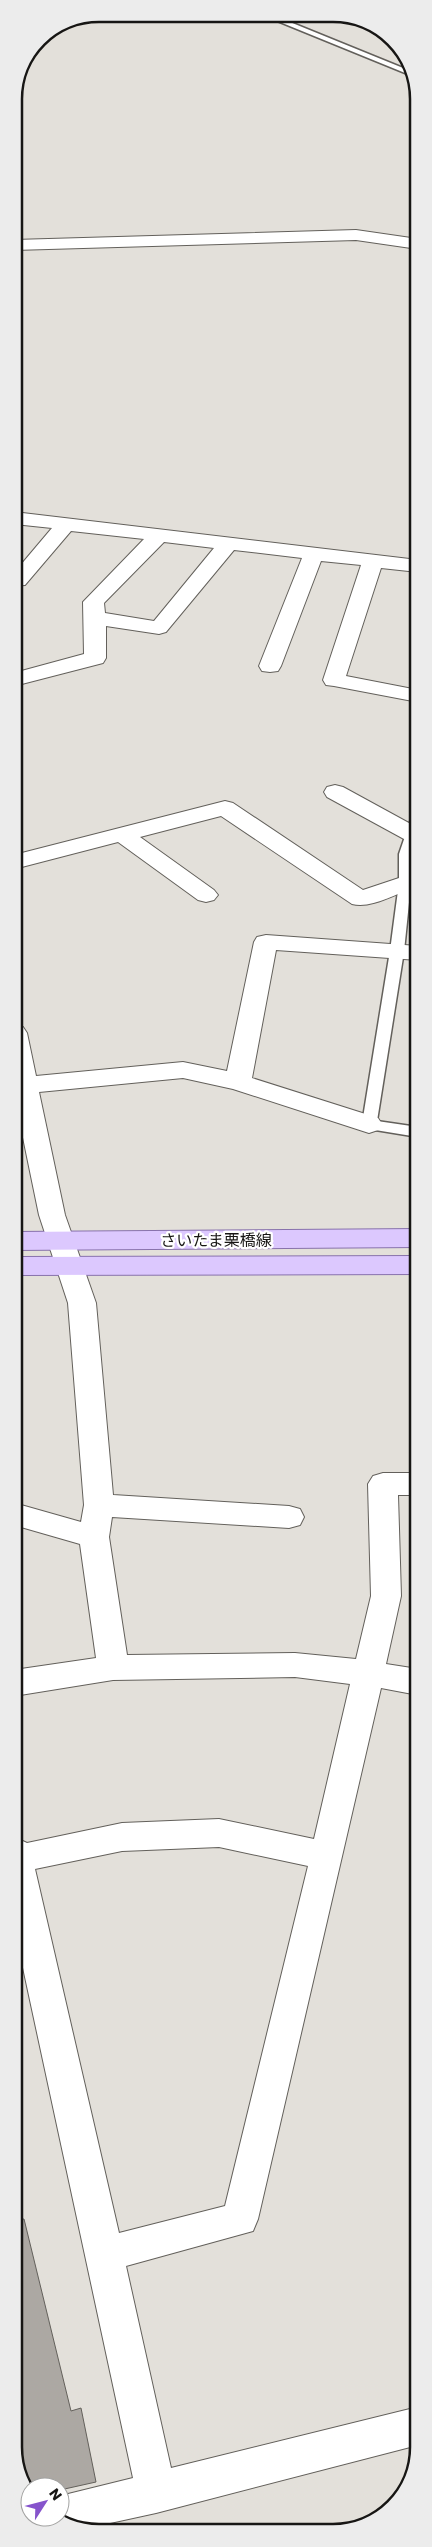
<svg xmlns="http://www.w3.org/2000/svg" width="432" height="2547" viewBox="0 0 432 2547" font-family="Poppins,'Noto Sans JP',sans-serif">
<rect width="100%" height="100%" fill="#e3e0da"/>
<path fill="#aca8a3" stroke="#63605b" d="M24,2219l47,192 10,-3 15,74 -36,8v-3h-30v5l-16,-39v-233z"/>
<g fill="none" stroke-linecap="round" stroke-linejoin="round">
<g stroke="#63605b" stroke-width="3">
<path id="lane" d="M270,18h10l128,52 2,5z
M418,812v22l-7,20v29l-7,68 -27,170 41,6v10l-49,-8 -7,-5 28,-173 9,-68v-29l13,-38z"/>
</g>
<g stroke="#63605b" stroke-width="2">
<path id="street" d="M356,230l62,9v10l-62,-9 -342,10v-10z
M14,512l404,48v12l-37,-4 -35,108 72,14v12l-84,-16 -8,-1 -3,-5 38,-115 -40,-4 -40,105 -3,5 -8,1 -8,-1 -3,-5 43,-108 -68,-8 -68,82 -7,2 -53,-8v32l-3,5 -89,23v-13l70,-19 -1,-52 61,-63 -73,-8 -46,54 -11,1v-13l38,-45 -38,-4zM164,542l50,6 -60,73 -49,-8 -1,-10z
M335,785l8,2 75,41v11h-14l-77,-42 -3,-5 3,-5z
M225,801l8,2 130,87 42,-14 8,2 4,5 -4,5c-18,6 -42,21 -61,16l-131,-88 -81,21 74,53 4,5 -4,5 -8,2 -8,-2 -80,-58 -104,27v-14z
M266,935l152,11v14l-142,-10 -24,128 126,40 4,6 -4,6 -9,3 -136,-44 -50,-11 -144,14 26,123 31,88 17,192 176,11 11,3 4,8 -4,8 -11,3 -177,-11 -3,20 18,118 168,-2 61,6 15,-63 -3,-112 5,-8 10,-3h35v22h-20l3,101 -15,68 32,5v26l-37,-7 -123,531 -5,12 -127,35 45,202 247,-61v38l-262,68 -78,17 -22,-13h4v-21l73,-18 -119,-552v-89l13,6 95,-20 97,-4 95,20 36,-155 -55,-7 -182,3 -99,16v-26l82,-12 -16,-114 -66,-19v-22l67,19 3,-17 -16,-202 -29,-88 -25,-121v-69l9,2 4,6 9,43 147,-14 44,9 27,-129 3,-5zM219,1847l89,19 -83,340 -106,27 -84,-364 87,-18z"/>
</g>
<g stroke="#8872ac" stroke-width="2">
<path id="primary" d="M418,1229v18l-404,3v-18z
M418,1256v18l-404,1v-18z"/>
</g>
<use href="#lane" fill="#fff" fill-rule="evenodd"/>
<use href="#street" fill="#fff" fill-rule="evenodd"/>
<use href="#primary" fill="#dcc8fe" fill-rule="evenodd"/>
</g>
<g text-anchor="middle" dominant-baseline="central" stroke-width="4.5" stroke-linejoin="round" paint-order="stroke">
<g font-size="16" fill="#171614" stroke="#fff">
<text x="216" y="1240">さいたま栗橋線</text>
</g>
</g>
<path d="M0 0H432V2547H0ZM99 22H333A77 77 0 0 1 410 99V2447A77 77 0 0 1 333 2524H99A77 77 0 0 1 22 2447V99A77 77 0 0 1 99 22Z" fill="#ececec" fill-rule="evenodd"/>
<path fill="none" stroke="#171614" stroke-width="2.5" d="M99 22H333A77 77 0 0 1 410 99V2447A77 77 0 0 1 333 2524H99A77 77 0 0 1 22 2447V99A77 77 0 0 1 99 22Z"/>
<g transform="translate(45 2502) rotate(54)"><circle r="24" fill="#ffffff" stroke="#a2a2a1"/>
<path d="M0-4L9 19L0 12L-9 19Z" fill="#8654cc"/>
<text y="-8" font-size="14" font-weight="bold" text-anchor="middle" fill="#171614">N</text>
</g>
</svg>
